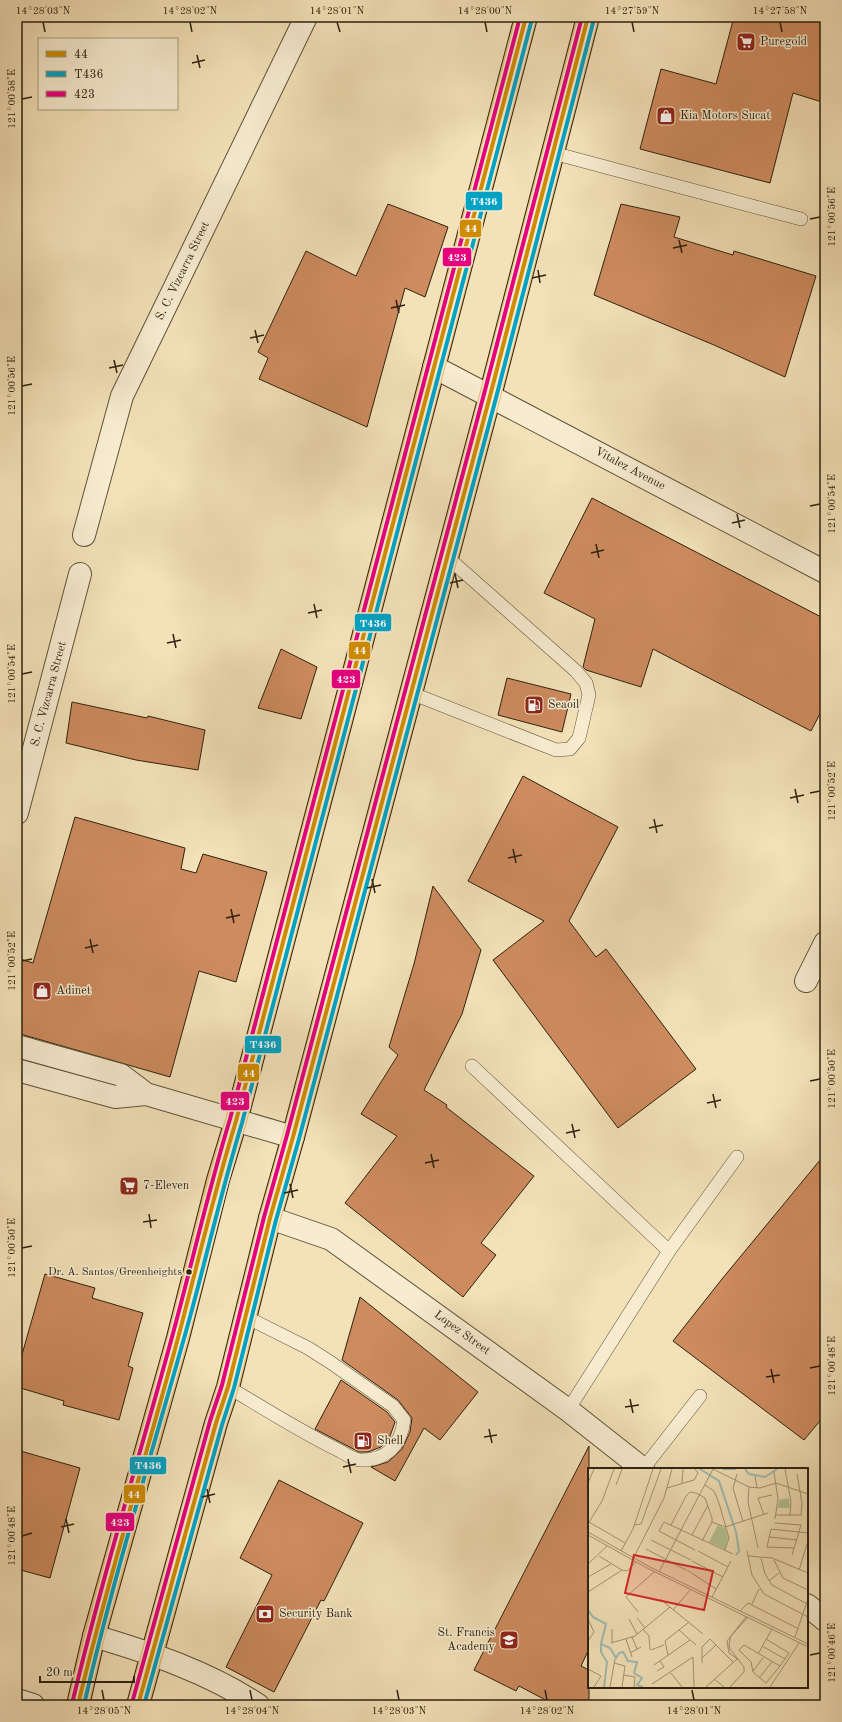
<svg xmlns="http://www.w3.org/2000/svg" width="842" height="1722" viewBox="0 0 842 1722" font-family="'Old Standard TT',serif">
<rect width="100%" height="100%" fill="#f3e1b7"/>
<filter id="stains"><feTurbulence type="fractalNoise" baseFrequency=".005" numOctaves="4"/><feColorMatrix values="0 0 0 0 .2 0 0 0 0 .09 0 0 0 0 .02 0 0 0 .5 -.17"/></filter>
<radialGradient id="worn" r=".72"><stop offset=".6" stop-color="#630" stop-opacity="0"/><stop offset="1" stop-color="#630" stop-opacity=".3"/></radialGradient>
<path fill="#cd8b5e" stroke="#2d2110" d="M734,17h91v86l-32,-10 -23,90 -130,-34 21,-80 55,15z
M388,204l60,23 -23,70 -20,-9 -38,139 -108,-48 9,-21 -10,-6 48,-101 50,25z
M621,204l59,13 -6,20 59,18 1,-4 82,25 -31,101 -71,-32 -120,-50z
M592,498l233,121v85l-14,27 -158,-82 -12,38 -55,-17 -3,-3 12,-48 -51,-26z
M281,649l36,18 -16,52 -43,-11z
M507,678l64,16 -9,38 -64,-17z
M72,702l75,16 1,-2 57,14 -7,40 -62,-10 -70,-17z
M523,776l95,51 -49,94 27,36 10,-8 90,120 -78,59 -125,-168 51,-39 -76,-40z
M75,817l110,31 -4,21 15,4 7,-19 64,18 -31,110 -37,-11 -29,106 -153,-44v-75l16,5z
M433,886l48,64 -19,64 -38,76 23,15 -1,2 88,69 -53,67 15,12 -33,42 -118,-94 52,-67 -36,-22 37,-59 -9,-8 25,-83z
M825,1154v261l-21,25 -131,-99 49,-62z
M45,1274l50,14 -3,10 51,15 -15,53 5,2 -14,52 -56,-15 1,-4 -47,-14v-15z
M360,1297l118,95 -38,48 -16,-12 -29,53 -24,-14 17,-5 14,-13 8,-17 2,-14 -14,-18 -56,-40z
M341,1380l46,32 8,10 -6,17 -8,8 -13,5h-9l-44,-23z
M589,1446v203l-8,17 8,4v35h-34l-36,-19 -3,5 -42,-21z
M17,1450l63,18 -30,110 -33,-9z
M279,1480l84,43 -39,78 -3,-1 -47,92 -48,-25 46,-92 -32,-17z"/>
<g fill="none" stroke-linecap="round" stroke-linejoin="round">
<g stroke="#5e513a" stroke-width="14">
<path id="service" d="M553,153l248,66
M411,693l145,57 14,-1 9,-11 10,-43 -3,-12 -10,-12 -129,-114
M472,1066l197,185
M228,1387c37,22 73,45 112,64 5,3 13,8 19,9 28,1 42,-15 45,-40l-11,-14 -63,-44 -22,-14 -62,-31
M568,1410l101,-159 68,-94
M643,1469l57,-73"/>
</g>
<g stroke="#5e513a" stroke-width="24">
<path id="minor" d="M434,367l391,205
M84,535l38,-139 184,-379
M17,813l63,-239
M806,981l19,-38
M270,1218l61,21 237,171 75,59
M807,1605l18,15
M94,1636c57,17 114,36 164,69
M17,1700l16,5"/>
</g>
<g stroke="#5e513a" stroke-width="24">
<path id="tertiary" d="M17,1046l104,29 25,19
M17,1070l98,27 31,-3 147,43"/>
</g>
<g stroke="#2d2110" stroke-width="24">
<path id="primary" d="M78,1705l16,-69 84,-298 40,-158 18,-59 290,-1104
M138,1705l78,-282 12,-36 42,-169 23,-81 197,-741 98,-379"/>
</g>
<use href="#service" stroke="#f7ecd0" stroke-width="13"/>
<use href="#minor" stroke="#f7ecd0" stroke-width="22"/>
<use href="#tertiary" stroke="#f7ecd0" stroke-width="22"/>
<use href="#primary" stroke="#eac07c" stroke-width="22"/>
<g stroke="#f7ecd0" stroke-width="7">
<path id="bus-1" d="M78,1705c29,-123 67,-244 100,-367 19,-72 36,-145 58,-217l290,-1104
M138,1705l78,-282 12,-36 42,-169 23,-81 197,-741 98,-379"/>
</g>
<g stroke="#f7ecd0" stroke-width="7">
<path id="bus-2" d="M84,1705c28,-122 65,-242 99,-363 21,-73 37,-147 59,-219l290,-1104
M144,1705l78,-280 12,-37 42,-168 23,-81 197,-741 98,-379"/>
</g>
<g stroke="#f7ecd0" stroke-width="7">
<path id="bus-3" d="M132,1703l78,-282 12,-36 42,-168 23,-82 197,-741 98,-377
M72,1704c29,-124 67,-245 100,-367 20,-73 36,-146 58,-218l290,-1102"/>
</g>
<use href="#bus-1" stroke="#cf8b03" stroke-width="4"/>
<use href="#bus-2" stroke="#02a2c4" stroke-width="4"/>
<use href="#bus-3" stroke="#e5007d" stroke-width="4"/>
</g>
<path fill="none" stroke="#2d2110" stroke-width="1.5" d="M43,22l2,10M190,22l2,10M337,22l3,10M485,22l2,10M632,22l2,10M780,22l2,10M197,55l3,13M192,63l13,-3M22,99l10,-2M810,219l10,-2M679,240l3,13M673,248l14,-3M538,270l2,13M532,278l14,-3M396,300l3,13M391,308l14,-3M255,330l3,13M250,338l14,-3M114,360l3,13M109,368l14,-3M22,386l10,-2M810,506l10,-2M737,514l3,14M732,523l13,-3M596,544l3,14M591,553l13,-3M455,574l3,14M450,583l13,-3M314,604l3,14M308,613l14,-3M173,634l3,14M167,643l14,-3M22,674l10,-2M795,789l3,14M810,793l10,-2M790,798l14,-3M654,819l3,14M649,828l14,-3M513,849l3,14M508,858l14,-3M372,879l3,14M367,888l14,-3M231,909l3,14M226,918l14,-3M90,939l3,14M85,948l13,-3M22,961l10,-2M810,1081l10,-2M713,1094l3,14M707,1103l14,-3M572,1124l3,14M566,1133l14,-3M431,1154l3,14M425,1163l14,-3M290,1184l3,14M284,1193l14,-3M149,1214l2,14M143,1222l14,-2M22,1248l10,-2M810,1368l10,-2M771,1369l3,14M766,1377l14,-2M630,1399l3,14M625,1407l14,-2M489,1429l3,14M484,1437l13,-2M348,1459l3,14M343,1467l13,-3M207,1489l3,14M202,1497l13,-3M66,1519l3,14M61,1527l13,-3M22,1536l10,-3M810,1655l10,-2M102,1690l2,10M250,1690l2,10M397,1690l2,10M545,1690l2,10M692,1690l2,10"/>
<defs>
<g id="supermarket-square" transform="scale(1)"><rect x="-9" y="-9" width="18" height="18" rx="4" fill="#8f2418" stroke="#f7ecd0"/><path d="M-6-5.5h2.5l.6 2H6L4.5 2H-2.5L-4.4-4H-6ZM-1.5 3.2a1.3 1.3 0 1 0 .1 0ZM3 3.2a1.3 1.3 0 1 0 .1 0Z" fill="#fff"/></g>
<g id="shop-square" transform="scale(1)"><rect x="-9" y="-9" width="18" height="18" rx="4" fill="#8f2418" stroke="#f7ecd0"/><path d="M-5-2.5h2.3a2.7 3.5 0 0 1 5.4 0H5L5.5 6h-11ZM-1.5-2.5h3a1.5 2.3 0 0 0-3 0Z" fill="#fff"/></g>
<g id="fuel-square" transform="scale(1)"><rect x="-9" y="-9" width="18" height="18" rx="4" fill="#8f2418" stroke="#f7ecd0"/><path d="M-5.5-6h7V0h2V4h1.3V-2.5L3-4.5l.8-.8L6-3V5H2.5V1h-1V6h-7ZM-4.2-4.7v3.2H.2V-4.7Z" fill="#fff"/></g>
<g id="bank-square" transform="scale(1)"><rect x="-9" y="-9" width="18" height="18" rx="4" fill="#8f2418" stroke="#f7ecd0"/><path d="M-6-4H6V4H-6ZM0-2.3a2.3 2.3 0 1 0 0 4.6a2.3 2.3 0 1 0 0-4.6Z" fill="#fff"/></g>
<g id="school-square" transform="scale(1)"><rect x="-9" y="-9" width="18" height="18" rx="4" fill="#8f2418" stroke="#f7ecd0"/><path d="M0-5L7-2L0 1L-7-2ZM-4 1L0 2.5L4 1V4Q0 6-4 4Z" fill="#fff"/></g>
</defs>
<g fill-rule="evenodd">
<use href="#supermarket-square" x="746" y="42"/>
<use href="#shop-square" x="666" y="116"/>
<use href="#fuel-square" x="534" y="705"/>
<use href="#shop-square" x="42" y="991"/>
<use href="#supermarket-square" x="129" y="1186"/>
<use href="#fuel-square" x="363" y="1441"/>
<use href="#bank-square" x="265" y="1614"/>
<use href="#school-square" x="509" y="1640"/>
</g>
<circle fill="#2d2110" stroke="#f7ecd0" stroke-width="1.5" cx="189" cy="1272" r="3.5"/>
<g text-anchor="middle" dominant-baseline="central" stroke-width="3" stroke-linejoin="round" paint-order="stroke">
<g font-size="11" fill="#2d2110" stroke="#f7ecd0" text-anchor="end">
<text x="182" y="1272">Dr. A. Santos/Greenheights</text>
</g>
<g font-size="12" fill="#2d2110" stroke="#f7ecd0" text-anchor="start">
<text x="760" y="42">Puregold</text>
<text x="680" y="116">Kia Motors Sucat</text>
<text x="548" y="705">Seaoil</text>
<text x="56" y="991">Adinet</text>
<text x="143" y="1186">7-Eleven</text>
<text x="377" y="1441">Shell</text>
<text x="279" y="1614">Security Bank</text>
<text x="495" y="1633" text-anchor="end">St. Francis<tspan x="495" dy="14">Academy</tspan></text>
</g>
<g font-size="12" fill="#2d2110" stroke="#f7ecd0">
<text transform="translate(183 271) rotate(-64)">S. C. Vizcarra Street</text>
<text transform="translate(630 469) rotate(28)">Vitalez Avenue</text>
<text transform="translate(49 694) rotate(-75)">S. C. Vizcarra Street</text>
<text transform="translate(462 1333) rotate(36)">Lopez Street</text>
</g>
</g>
<g transform="translate(588 1468)">
<rect width="220" height="220" fill="#f3e1b7"/>
<path d="M201,30l1,10h-12l1,-8zM130,57l8,4 2,9 -3,11 -16,-7z" fill="#b5c493"/>
<path fill="none" stroke="#9dbcb6" stroke-width="2" d="M112,1l19,12 17,51 3,19 -3,4M135,1h13M157,1l4,5 16,3 12,-8M0,142l5,7 13,7 -5,20M16,219l3,-25 -6,-10v-8l9,4 6,10 3,-5 4,-1 5,9 9,1 -3,11 8,5 -5,7 6,2"/>
<path fill="none" stroke="#a49474" stroke-width="1" d="M125,1l36,18 11,1 16,-5 32,11M197,1l6,33 -1,14M186,4l4,27 -3,20M149,6l-4,14 10,34M167,8l2,12M0,15l6,-14M94,15l1,-14M28,17l6,-16M117,17l9,6 5,12 10,35 -4,12M161,19l-1,15 10,46M79,20l27,-8 4,-7 -3,-4M176,47l-6,-17 14,-3M188,47h25l1,-12 -5,-29M1,54l36,21M124,54l13,5 43,-14M187,55l26,2 -9,30M0,56l14,-23 12,-32M46,57l7,-1 20,-55M83,57l15,-29 4,-4 6,1 9,5 7,20v4l-10,19M0,64l62,35 158,77M0,67l59,33 161,79M104,67l16,-30M182,69l27,3M63,72l40,20M206,80l-27,-1 4,-18 37,4M58,81l40,21M107,82l-36,-19 5,-9 69,32M33,83l12,-22 20,-60M110,83l30,16M159,83l5,24 12,19 44,23M11,88l23,14M160,88l24,2 36,15M46,89l30,-59 8,-29M173,90l4,16 7,11 35,19M186,92l9,18 25,12M104,93l31,16M0,96l19,-18M99,102l29,19M211,102l9,-29M71,104l54,-103M0,109l23,-13M181,113l10,-8M0,124l34,-22 5,1 9,-9M124,129l19,-36M72,131l43,35M164,136l7,-15M85,142l18,-21M152,143l8,-8 49,25M50,144l-12,-15 28,-25M49,150l8,10M0,151l6,13 -6,9M41,151l8,15M55,161l6,7 1,14M91,162l17,15M44,169l5,12M207,169l13,-38M38,171l6,18M178,171l23,14 -9,13 -14,17 -13,-11 -2,-10 -12,-12 5,-5 36,21M23,175l24,-7 35,-29M24,175v-14M174,178l23,13M63,182l13,-5M42,185l11,-6M170,186l14,-25M80,187l-3,-14 24,-19M105,189l1,30M114,190l14,-13M151,192l-10,-7 -2,-12 19,-24M26,195l11,3 -3,21M114,195v-16l8,-8 23,23M66,197l36,-25M0,201l13,7 -7,11M69,203l7,-4 -4,-6M165,203l10,-13M83,205l11,14M36,207l11,2 -1,10M171,210l13,-16M126,211l10,8M64,216l41,-27M22,219l5,-28M118,219l31,-28M142,219l14,-15v-5l-14,-18 -1,-5 2,-8 17,-19M182,219l29,-44"/>
<path fill="#d62828" fill-opacity="0.15" stroke="#d62828" stroke-width="2" d="M46,87l79,16 -9,39 -79,-17z"/>
<rect width="220" height="220" fill="none" stroke="#2d2110" stroke-width="2"/>
</g>
<g stroke="#f7ecd0" stroke-width="1.5">
<rect x="465" y="191" width="38" height="20" rx="4" fill="#02a2c4"/>
<rect x="459" y="219" width="23" height="19" rx="4" fill="#cf8b03"/>
<rect x="442" y="247" width="30" height="20" rx="4" fill="#e5007d"/>
<rect x="354" y="613" width="38" height="19" rx="4" fill="#02a2c4"/>
<rect x="348" y="641" width="23" height="19" rx="4" fill="#cf8b03"/>
<rect x="331" y="669" width="30" height="20" rx="4" fill="#e5007d"/>
<rect x="244" y="1035" width="38" height="19" rx="4" fill="#02a2c4"/>
<rect x="237" y="1063" width="23" height="19" rx="4" fill="#cf8b03"/>
<rect x="220" y="1091" width="30" height="20" rx="4" fill="#e5007d"/>
<rect x="129" y="1456" width="38" height="19" rx="4" fill="#02a2c4"/>
<rect x="123" y="1484" width="23" height="20" rx="4" fill="#cf8b03"/>
<rect x="105" y="1512" width="30" height="20" rx="4" fill="#e5007d"/>
</g>
<g font-size="11" text-anchor="middle" font-weight="bold" fill="#fff">
<text x="484" y="205">T436</text>
<text x="471" y="232">44</text>
<text x="457" y="261">423</text>
<text x="373" y="627">T436</text>
<text x="360" y="654">44</text>
<text x="346" y="683">423</text>
<text x="263" y="1048">T436</text>
<text x="249" y="1077">44</text>
<text x="235" y="1105">423</text>
<text x="148" y="1469">T436</text>
<text x="134" y="1498">44</text>
<text x="120" y="1526">423</text>
</g>
<rect width="842" height="1722" fill="none" stroke="#f3e1b7" stroke-width="44"/>
<rect x="38" y="38" width="140" height="72" fill="#f7ecd0" stroke="#a69b83"/>
<rect x="46" y="51" width="20" height="6" fill="#cf8b03" stroke="#a69b83"/>
<text x="74" y="58" font-size="12" fill="#2d2110">44</text>
<rect x="46" y="71" width="20" height="6" fill="#02a2c4" stroke="#a69b83"/>
<text x="74" y="78" font-size="12" fill="#2d2110">T436</text>
<rect x="46" y="91" width="20" height="6" fill="#e5007d" stroke="#a69b83"/>
<text x="74" y="98" font-size="12" fill="#2d2110">423</text>
<path d="M40 1676v6h94v-6" fill="none" stroke="#2d2110" stroke-width="2"/>
<text x="46" y="1676" font-size="12" fill="#2d2110" stroke="#f7ecd0" stroke-width="3" paint-order="stroke">20 m</text>
<rect x="22" y="22" width="798" height="1678" fill="none" stroke="#2d2110" stroke-width="1.5"/>
<g font-size="10" text-anchor="middle" fill="#2d2110">
<text x="43" y="14">14°28'03"N</text>
<text x="190" y="14">14°28'02"N</text>
<text x="337" y="14">14°28'01"N</text>
<text x="485" y="14">14°28'00"N</text>
<text x="632" y="14">14°27'59"N</text>
<text x="780" y="14">14°27'58"N</text>
<text transform="translate(11 99) rotate(-90)" y="4">121°00'58"E</text>
<text transform="translate(831 217) rotate(-90)" y="4">121°00'56"E</text>
<text transform="translate(11 386) rotate(-90)" y="4">121°00'56"E</text>
<text transform="translate(831 504) rotate(-90)" y="4">121°00'54"E</text>
<text transform="translate(11 674) rotate(-90)" y="4">121°00'54"E</text>
<text transform="translate(831 791) rotate(-90)" y="4">121°00'52"E</text>
<text transform="translate(11 961) rotate(-90)" y="4">121°00'52"E</text>
<text transform="translate(831 1079) rotate(-90)" y="4">121°00'50"E</text>
<text transform="translate(11 1248) rotate(-90)" y="4">121°00'50"E</text>
<text transform="translate(831 1366) rotate(-90)" y="4">121°00'48"E</text>
<text transform="translate(11 1536) rotate(-90)" y="4">121°00'48"E</text>
<text transform="translate(831 1653) rotate(-90)" y="4">121°00'46"E</text>
<text x="104" y="1714">14°28'05"N</text>
<text x="252" y="1714">14°28'04"N</text>
<text x="399" y="1714">14°28'03"N</text>
<text x="547" y="1714">14°28'02"N</text>
<text x="694" y="1714">14°28'01"N</text>
</g>
<rect width="100%" height="100%" filter="url(#stains)"/>
<rect width="100%" height="100%" fill="url(#worn)"/>
</svg>
